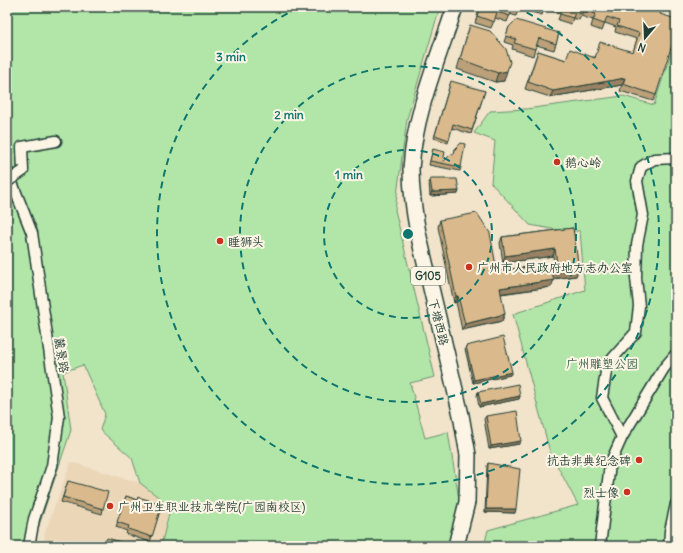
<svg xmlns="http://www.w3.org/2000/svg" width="683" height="553" viewBox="0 0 683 553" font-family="Delius,'LXGW WenKai TC',sans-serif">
<rect width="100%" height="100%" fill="#f2e3cb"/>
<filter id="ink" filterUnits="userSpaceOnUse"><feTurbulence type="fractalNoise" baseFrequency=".025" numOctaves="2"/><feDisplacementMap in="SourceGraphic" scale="8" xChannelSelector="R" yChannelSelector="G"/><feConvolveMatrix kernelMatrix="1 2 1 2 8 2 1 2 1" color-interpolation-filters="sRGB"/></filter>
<g filter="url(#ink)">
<path fill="#ebd7b8" d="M71,462l69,21 21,16 8,14 -8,33h-118l2,-14z"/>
<path fill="#b1e6a8" stroke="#68926e" d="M7,7h420l12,3 -32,109 -12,91 40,167 -25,6 15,55 23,-6 11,67 -9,47h-289l8,-33 -8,-14 -21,-16 -8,-25 -32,-28 5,-16 -22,-49 -20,7 8,58 -39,116h-25z
M676,37v509h-192l4,-16 90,-25 -28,-53 -37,-138 72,-24 -5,-59h-17l-33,-6 -39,-42 4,-42 -21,-8 16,-22 36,-2 97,-13 31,9z"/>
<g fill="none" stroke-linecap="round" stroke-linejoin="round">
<g stroke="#1f3d34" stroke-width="13">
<path id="minor" d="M7,170l25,63 27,184 -7,49 -18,53 -5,27
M23,171l-1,-24 34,-6
M622,437l-20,-39 5,-33 29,-33 3,-26 -3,-28 1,-33 6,-30 -6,-34 4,-14 13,-8 22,-1
M600,546l10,-82 12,-27 42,-69 12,-14
M669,546l1,-15 6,-27"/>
</g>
<g stroke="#1f3d34" stroke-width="18">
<path id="highway" d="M455,7c-17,52 -41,107 -44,162 0,22 3,43 7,64l43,182 7,40 -1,47 -11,44"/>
</g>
<use href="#minor" stroke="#fcf5e5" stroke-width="10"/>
<use href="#highway" stroke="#fcf5e5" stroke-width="15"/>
<g stroke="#1f3d34" stroke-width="13" stroke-linecap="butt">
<path id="minor-bridge" d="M7,182l16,-11"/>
</g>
<use href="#minor-bridge" stroke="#fcf5e5" stroke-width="10"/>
</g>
<path fill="#bba079" stroke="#1f3d34" d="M480,7h39l-3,9 -6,-2 -3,8 -12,-4 -4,10 -16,-5z
M533,7h130l-3,7 -4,81 -3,6 -33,-10 2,-6 -72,12 -25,-8 13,-38 28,9 28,-3 39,-5 4,-13 -22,-7 1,-5 -11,-4 -3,8 -11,-4 2,-7 -12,-4 -2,4 -6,-2 -2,6 -13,-4 2,-6 -16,-6 -2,7 -11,-3z
M470,25l34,56 -9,1 -38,-13z
M509,27l50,6 -5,17 -18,-5 -3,11 -21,-7 1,-4 -9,-3z
M450,84l35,7 -14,43 -19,-6 -4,15 -14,-5z
M433,149l10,13 11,-8 1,-5 6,18 -1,4 -31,-6z
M430,179l28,15 -28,2 -1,-14z
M440,220l57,51 57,-7 -1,-8 -50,7 -3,-20 2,-6 71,-9 3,48 -23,3 -2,8 -50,7 1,27 -40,9 -6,-28 -2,1 -16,-76z
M466,346l46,26 -2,3 -37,8 -8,-34z
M478,392l42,4 -1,3 -40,8 -2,-12z
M486,416l33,28 -30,5 -5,-30z
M488,463l27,50 -30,-1 2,-46z
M68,481l35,28 -1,5 -41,-12z
M126,496l11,4 25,4 -12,38 -24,-8 1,-3 -11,-4z"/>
<path fill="#998263" stroke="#1f3d34" d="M507,71l-3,10 -9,1 3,-9z
M625,78l-3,7 -72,12 3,-6z
M459,191l-1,3 -28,2 2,-4z
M555,249l-2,7 -50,7 2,-7z
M579,269l-3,7 -26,3 2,-6z
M554,280l-3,7 -54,7 3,-6z
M456,296h2l-2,6 -2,1z
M505,314l-3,7 -40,9 3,-6z
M512,372l-2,3 -37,8 1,-3z
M520,396l-1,3 -40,8 2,-3z
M521,441l-2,3 -30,5 2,-3z
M486,509h30l-1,4 -30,-1z"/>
<path fill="#daba8d" stroke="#1f3d34" d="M480,7h39v3l-7,-2 -2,8 -13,-4 -3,10 -17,-6z
M563,7h100l-3,7 16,5v13l-20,63 -33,-11 2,-6 -72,13 -25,-9 10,-31 28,9 4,-11 25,9 5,-16 33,10 6,-19 -22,-7 2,-5 -12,-4 -3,7 -11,-4 3,-6 -13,-4 -1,4 -7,-2 -2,6 -13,-4z
M516,20l43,13 -3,11 -17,-6 -4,11 -21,-6 2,-4 -10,-3 3,-9z
M470,25l20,6 16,18 4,13 -3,9 -9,2 -38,-14z
M451,81l34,10 -13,39 -19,-6 -4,16 -14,-5z
M461,143l4,1 -4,23 -31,-6 3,-12 12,3 -2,10 8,-8h3l1,-5z
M430,179h27l2,12 -27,1z
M477,213l13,20 7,38 60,-8 -2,-14 -50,7 -3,-19 71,-9 6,41 -27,4 2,7 -54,8 5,26 -40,10 -7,-28h-2l-16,-76z
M503,337l9,35 -38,8 -8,-34z
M518,384l2,12 -39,8 -3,-12z
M517,411l4,30 -30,5 -5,-30z
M488,463l32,6 -4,40h-30z
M68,481l40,11 -5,17 -40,-12z
M126,496l11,4 1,-3 24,7 -10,33 -24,-8 1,-3 -12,-4z
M107,538l28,8h-31z"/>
</g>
<g fill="none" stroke="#0f766e" stroke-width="2" stroke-dasharray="7 5">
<circle cx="408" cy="234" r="84"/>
<circle cx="408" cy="234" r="168"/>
<path d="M516 7A251 251 0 1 1 300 7"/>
</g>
<g fill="#c8321e" stroke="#fcf5e5" stroke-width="1.5">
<circle cx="557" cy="162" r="4"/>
<circle cx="220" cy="241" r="4"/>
<circle cx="469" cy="267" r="4"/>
<circle cx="639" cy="460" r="4"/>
<circle cx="627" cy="492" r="4"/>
<circle cx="110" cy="506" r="4"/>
</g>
<g text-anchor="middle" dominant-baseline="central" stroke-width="4" stroke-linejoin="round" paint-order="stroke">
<rect fill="#fcf5e5" stroke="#617469" stroke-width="1" x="411" y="267" width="34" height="18" rx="3"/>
<g font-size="11" font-weight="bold" fill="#1f3d34">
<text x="428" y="276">G105</text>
</g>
<g font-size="12" fill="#1f3d34" stroke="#fcf5e5" text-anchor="start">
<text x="565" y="162">鹅心岭</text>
<text x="228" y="241">睡狮头</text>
<text x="477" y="267">广州市人民政府地方志办公室</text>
<text x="631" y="460" text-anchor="end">抗击非典纪念碑</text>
<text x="619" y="492" text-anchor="end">烈士像</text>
<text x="118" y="506">广州卫生职业技术学院(广园南校区)</text>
</g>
<g font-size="12" fill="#1f3d34" stroke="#fcf5e5">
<text transform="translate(439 322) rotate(76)">下塘西路</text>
<text transform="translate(62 355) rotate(81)">麓景路</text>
</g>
<g font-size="12" fill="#3c5f4b" stroke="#fcf5e5">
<text x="602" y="363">广州雕塑公园</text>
</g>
</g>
<circle cx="408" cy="234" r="6" fill="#0f766e" stroke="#fcf5e5" stroke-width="2"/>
<g font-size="12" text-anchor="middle" font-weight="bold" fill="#0f766e" stroke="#fcf5e5" stroke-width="4" stroke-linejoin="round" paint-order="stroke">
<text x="231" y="61">3 min</text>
<text x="289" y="119">2 min</text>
<text x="349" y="179">1 min</text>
</g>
<rect width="683" height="553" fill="none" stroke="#fcf5e5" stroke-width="24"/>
<rect x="12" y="12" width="659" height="529" fill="none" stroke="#1f3d34" stroke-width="1.5" filter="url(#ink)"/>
<g transform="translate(645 38) rotate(199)" stroke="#fcf5e5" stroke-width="3" paint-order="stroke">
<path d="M0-3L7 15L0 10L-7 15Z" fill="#1f3d34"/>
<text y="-6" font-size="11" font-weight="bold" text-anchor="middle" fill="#1f3d34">N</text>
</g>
</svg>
